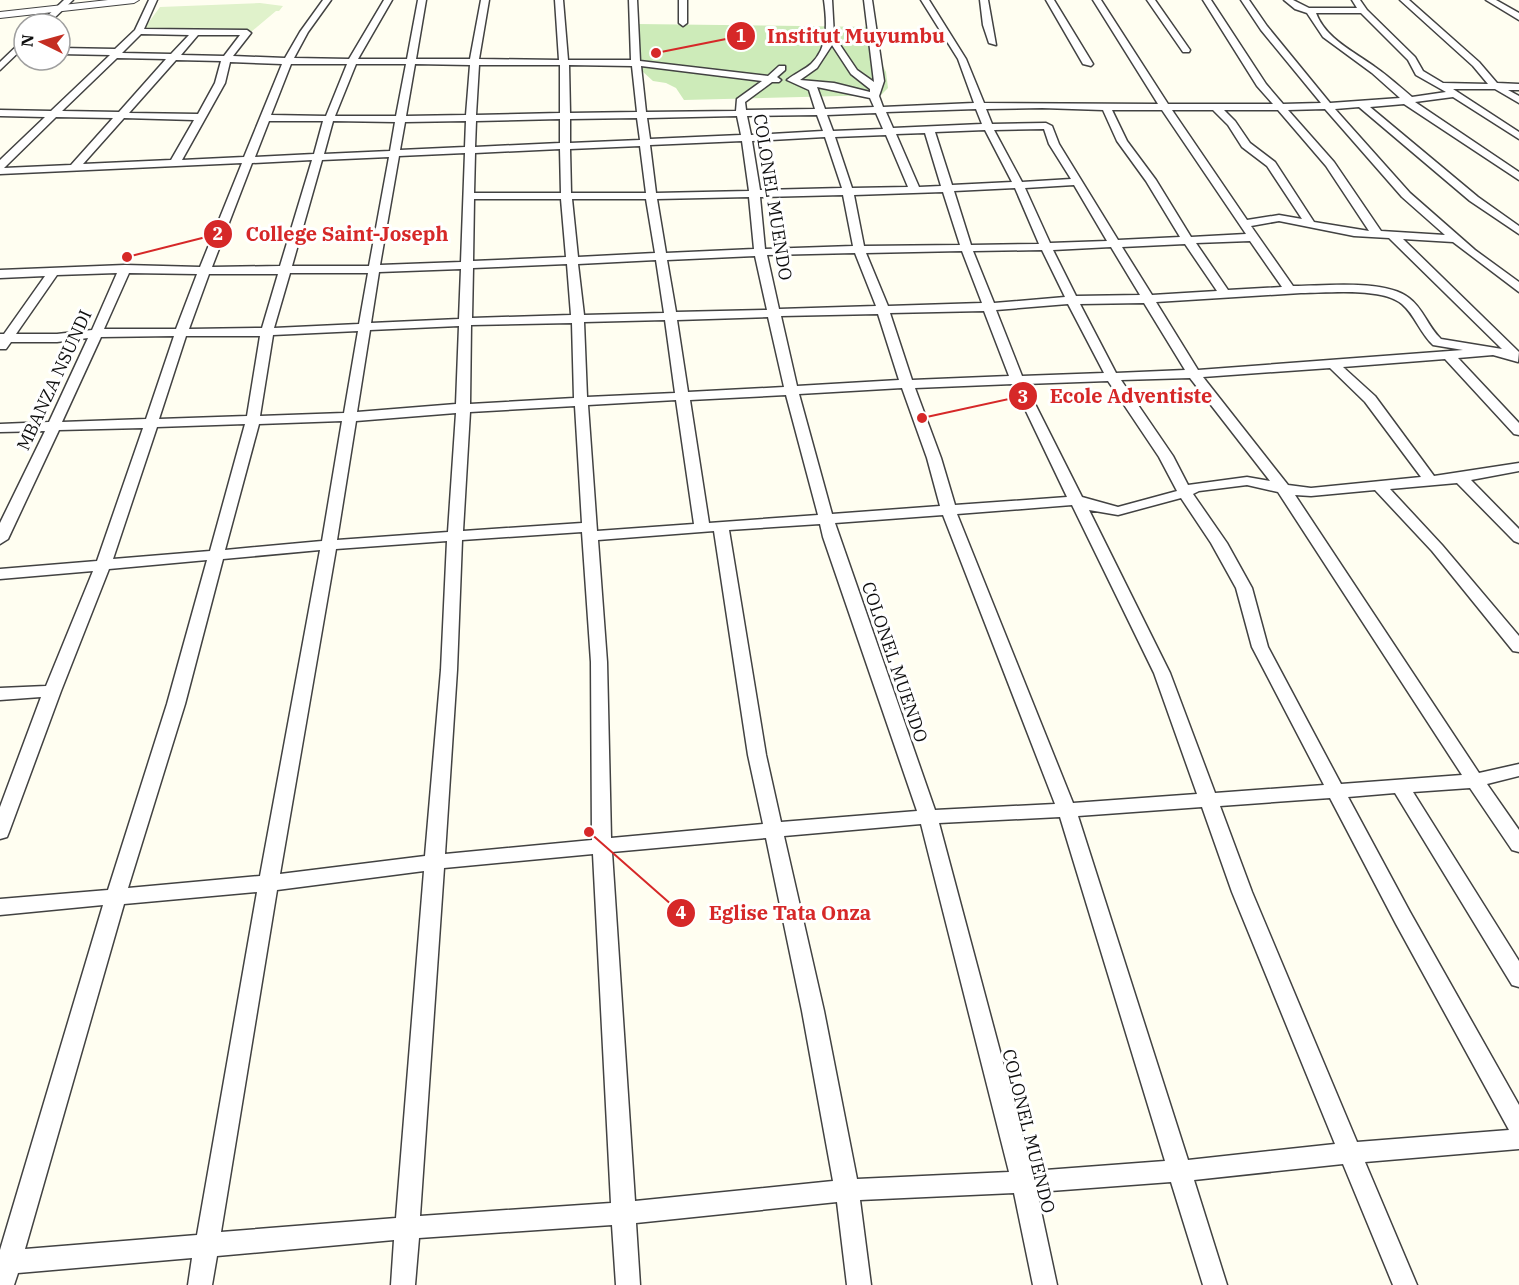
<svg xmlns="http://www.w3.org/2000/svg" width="1519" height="1285" viewBox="0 0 1519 1285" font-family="'IBM Plex Serif',serif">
<rect width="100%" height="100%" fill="#fffef1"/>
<path fill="#cdebb9" d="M637,24l238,3 4,32 7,13 2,16 -7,7 -197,5 -8,-12 -10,-5 -13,-2 -11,-10z"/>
<path fill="#e0f2cb" d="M260,3l23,3 -4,5h-3l-25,21 -108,-2 17,-23z"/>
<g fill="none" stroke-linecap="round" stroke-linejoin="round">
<g stroke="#424242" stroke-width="3">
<path id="minor" d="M64,0h9l-25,24h-9z
M149,0h8l-13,29 103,1 4,3 -18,23 52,2 15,-26 23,-32h8l-23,32 -14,26 55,1 35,-59h8l-34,59h49l11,-59h8l-10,59h54l11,-59h8l-10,59 80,1 -4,-60h8l5,60h63l-2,-60h8l3,61 128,15 11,-10h6v4l-8,7 4,3 -2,2h-7l-27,20 1,8 69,-1 -6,-19 -22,-10c7,-6 17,-10 24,-16 18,-17 16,-42 13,-64h8l2,36 23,34 17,12 -10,-82h8l12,81 -5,15 4,11 91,-4 -16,-44 -37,-59h8l37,59 18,44 174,1 -65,-104h8l67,104h105l-16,-18 -54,-86h8l55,84 17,20 38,-1 -60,-73 -20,-30h8l18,26 63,77 70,-5 -28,-25 -49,-36 -16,-24 -12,-4 -11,-9h9l16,8h48l-5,-8h8l7,10 48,47 8,14 20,12 45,1 -15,-18 -73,-66h9l70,62 18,21 22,1v6h-11l11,6v7l-24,-14h-42l66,43v7l-66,-42 -38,5 104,70v8l-115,-76 -34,3 108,90 41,29v8l-49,-33 -111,-94 -24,2 75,84 65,57 44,32v10l-66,-50 -50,-3 116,113 -1,10 -25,-7 -35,3 61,65v12l-5,-1 -69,-75 -102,8 32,29 59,80 85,-13v8l-48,9 48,49v14l-5,-2 -57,-58 -67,6 52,56 77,91v16l-6,-1 -81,-100 -57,-61 -64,6 -16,-1 184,278 40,-9v12l-32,8 32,46v22l-7,-2 -42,-62 -57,4 106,169v26l-7,-2 -117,-192 -47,4 62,115 109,193v44l-154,13 52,123h-24l-50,-121 -149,16 33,105h-24l-32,-103 -134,10 20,93h-24l-19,-92 -154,7 11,85h-24l-10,-83 -201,21 4,62h-24l-4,-60 -193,13 -4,47h-24l3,-45 -177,16 -5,29h-24l4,-27 -174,15 -4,12h-14v-35l103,-345 -103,10v-16l108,-9 59,-186 40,-144 -98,9 -48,122 -52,141 -2,5 -7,2v-32l41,-110 -41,3v-12l46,-2 47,-115 -93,8v-10l97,-8 46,-133 -84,2 -51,109 -8,5v-21l45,-92 -45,1v-8l49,-2 39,-84 -31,4h-46l-5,7h-6v-15h4l41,-58 -45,2v-8l125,-5 75,2 42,-104 -242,11v-14l45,-43 -45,-1v-6l51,1 59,-56 -50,-1v-6l55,1 20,-19zM1316,13h45l47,47 8,15 30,17 -34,5c-12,-10 -24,-21 -37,-30 -22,-16 -49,-28 -59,-54zM141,34l48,1 -18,19 -49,-1zM198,35h42l-16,21 -43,-1zM832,45l19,29 19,15v3l-36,-9 -34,-3 17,-12zM117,58l49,1 -47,53 -57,-1zM176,60l45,1 -6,22 -17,31 -69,-1zM230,62l52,2 -38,93 -62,3 43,-77zM291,64h56l-21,52 -55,-1zM356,64h50l-10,52h-61zM415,64l55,1 -4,50 -60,1zM479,65h81v48l-84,2zM569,65l63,1 5,46 -67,1zM641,66l121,15 -25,18 -1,12 -90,1zM817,87l53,11 4,9 -49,2zM1042,108l61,2 14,31 29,40 34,56 -62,3 -59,-96 -7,-18 -6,-3 -54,1 -6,-15zM976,109l6,15 -89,4 -7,-16zM1325,109l77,88 43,38 -64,-4 -47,-69 -46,-52zM1112,110h50l84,124 -55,3 -35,-57 -29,-39zM1172,110h41l15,15 14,22 25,19 35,53 -23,-4 -32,5zM1224,110h54l48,56 43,65 -55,-9 -39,-60 -25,-19 -15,-22zM876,113l7,16 -50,2 -6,-16zM817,115l6,16 -72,4 -4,-19zM737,116l4,19 -91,4 -3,-21zM56,117l57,1 -42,47 -67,3zM124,118l70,2 -23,40 -88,4zM637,118l3,22 -70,3v-24zM560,119v24l-85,4 1,-26zM269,121h54l-9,33 -59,3zM333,121l62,1 -5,29 -66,3zM466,121l-1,26 -65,3 5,-28zM1044,129l5,15 22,35 -49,3 -28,-52zM985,130l27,52 -60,3 -17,-53zM925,133l16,53 -22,1 -23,-53zM886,135l22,52 -56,1 -17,-51zM825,137l17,51 -82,2 -8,-49zM742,141l7,50 -93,2 -6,-48zM640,146l6,47h-75l-1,-44zM560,149l1,44h-87l1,-40zM465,153l-4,109 -81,3 19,-109zM389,157l-20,109h-77l30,-106zM312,160l-32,106 -68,1 40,-104zM1074,185l33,56 -57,2 -25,-55zM1015,188l24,56 -68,1 -17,-54zM943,192l17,53 -96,1 -10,-51zM843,195l10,51 -88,3 -5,-52zM749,197l5,52 -88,4 -9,-54zM474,199h87l5,58 -93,4zM572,199h74l9,54 -77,4zM1279,221l75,15 35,2 113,111 -61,-10c-13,-12 -18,-31 -32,-41 -24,-19 -85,-12 -116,-12l-42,-60zM1250,241l32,46 -54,3 -32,-47zM1185,244l32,47 -65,4 -30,-48zM1111,247l29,48 -64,1 -23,-46zM1042,250l23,47 -71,6 -21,-52zM962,251l20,52 -94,3 -22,-53zM855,253l21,53 -97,3 -12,-54zM755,256l12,54 -91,2 -9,-52zM656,260l8,53 -80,2 -6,-51zM567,264l4,51 -99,3 1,-50zM461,269l-2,50 -88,4 8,-51zM117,273l-25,57 -35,4h-41l41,-59zM129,273l68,1 -21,55h-72zM290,273h78l-9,51 -85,4zM209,274h69l-16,54 -73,1zM1301,293c26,0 81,-6 101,11 13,11 18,29 31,41l30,5 -265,20 -42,-68zM1144,303l41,67 -69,3 -36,-69zM1068,304l36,69 -82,3 -26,-66zM984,311l25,65 -97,4 -22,-67zM878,314l21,66 -102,6 -16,-70zM768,317l16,70 -96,5 -11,-72zM665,320l10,73 -88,4 -3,-75zM572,323l2,75 -104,6 1,-79zM459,326l-3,78 -99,8 13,-82zM358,331l-14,82 -84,3 13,-81zM174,336l-28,83 -84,3 39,-85zM186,336h74l-13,80 -88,3zM1330,368l35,34 56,75 -110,11 -23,-3 -85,-108zM1190,378l80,103 -23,-4 -59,8 -15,-29 -52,-76zM1108,381l51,76 18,34 -59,16 -36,-10 -57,-113zM1013,384l54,113 -112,8 -14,-47 -26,-70zM902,388l25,70 13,48 -108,8 -33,-120zM786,395l32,120 -109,8 -19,-123zM676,400l18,124 -97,7 -9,-126zM575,406l7,117 -119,8 7,-119zM456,413l-8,119 -111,8 19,-119zM342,421l-20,120 -97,9 34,-126zM245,424l-35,127 -97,8 44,-132zM1247,485l31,7 184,283 -121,9 -73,-137 -16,-59 -25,-45 -34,-49 6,-3zM1181,498l30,45 25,45 16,59 72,138 -109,8 -45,-120 -81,-163 29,5zM1072,505l82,168 43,121 -124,9 -116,-289zM943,515l112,289 -120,6 -100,-287zM820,524l3,13 94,274 -136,11 -15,-67 -37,-225zM714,531l34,224 15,69 -152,14 -4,-176 -9,-122zM582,532l9,130 1,178 -147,14 12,-184 5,-130zM447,541l-6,129 -16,186 -145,18 56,-325zM320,550l-60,326 -132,12 57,-184 38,-145zM1330,798l66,126 113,206 -152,12 -105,-250 -32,-86zM1202,807l30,85 103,252 -147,16 -110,-344zM1060,817l105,344 -133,10 -93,-348zM921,824l88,348 -152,7 -33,-168 -40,-175zM766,838l36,173 31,170 -198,20 -23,-349zM593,854l18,349 -191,13 24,-348zM424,871l-28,347 -175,14 56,-342zM257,892l-60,343 -172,14 99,-345z
M679,0h8v23l-4,3 -4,-3z
M980,0h8l8,45 -7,-2 -6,-18z
M1046,0h8l39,64 -2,2 -8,-2z
M1147,0h8l35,50 -1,2h-6z
M1486,0h10l23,13v7z
M24,39v8l-24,23v-8z"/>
</g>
<g stroke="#424242" stroke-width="2">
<path id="tertiary" d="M108,0h31l-5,3 -134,15v-6z"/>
</g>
<use href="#minor" fill="#fff" fill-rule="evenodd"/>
<use href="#tertiary" fill="#fff" fill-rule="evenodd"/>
</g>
<g text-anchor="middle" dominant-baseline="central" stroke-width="6" stroke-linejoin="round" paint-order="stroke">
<g font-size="18" fill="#0f0f0f" stroke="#fff">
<text transform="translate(773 197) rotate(81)">COLONEL MUENDO</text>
<text transform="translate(54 380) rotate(-65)">MBANZA NSUNDI</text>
<text transform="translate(895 662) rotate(71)">COLONEL MUENDO</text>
<text transform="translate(1029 1131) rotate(76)">COLONEL MUENDO</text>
</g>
</g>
<path fill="none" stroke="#d62828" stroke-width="2" d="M656 53L741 36M127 257L218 234M922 418L1023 396M589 832L681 913"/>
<g fill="#d62828" stroke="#fff" stroke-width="2">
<circle cx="656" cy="53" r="6"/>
<circle cx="127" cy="257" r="6"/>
<circle cx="922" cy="418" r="6"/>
<circle cx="589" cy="832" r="6"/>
<circle cx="741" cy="36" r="15"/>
<circle cx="218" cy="234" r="15"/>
<circle cx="1023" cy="396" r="15"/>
<circle cx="681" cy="913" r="15"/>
</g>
<g font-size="18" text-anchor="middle" font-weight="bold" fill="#fff">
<text x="741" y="42">1</text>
<text x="218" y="240">2</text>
<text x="1023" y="403">3</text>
<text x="681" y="919">4</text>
</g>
<g font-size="20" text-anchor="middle" font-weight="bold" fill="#d62828" stroke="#fff" stroke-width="6" stroke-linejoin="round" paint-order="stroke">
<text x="856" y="43">Institut Muyumbu</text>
<text x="347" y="241">College Saint-Joseph</text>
<text x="1131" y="403">Ecole Adventiste</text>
<text x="790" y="920">Eglise Tata Onza</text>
</g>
<g transform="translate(42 42) rotate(275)"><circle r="28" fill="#ffffff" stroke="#9f9f9f" stroke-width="1.5"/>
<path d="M0-4.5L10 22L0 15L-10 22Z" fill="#c42e22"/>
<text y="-9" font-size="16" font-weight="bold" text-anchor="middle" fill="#0f0f0f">N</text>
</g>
</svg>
